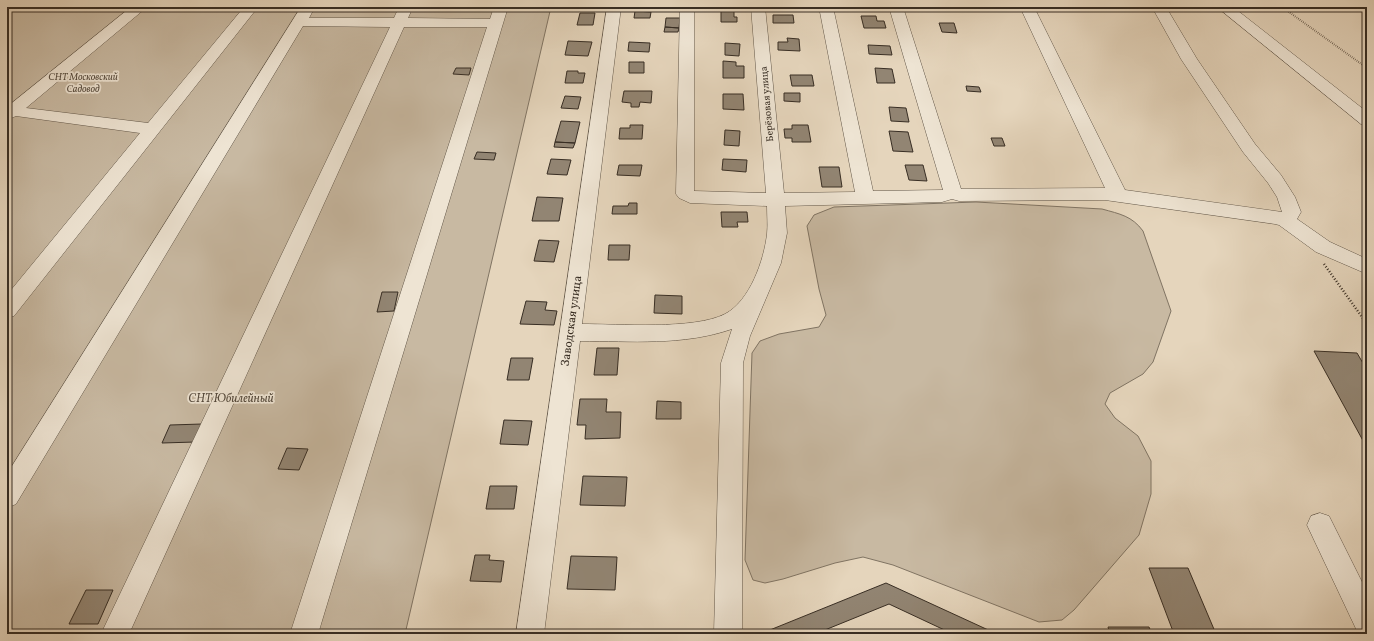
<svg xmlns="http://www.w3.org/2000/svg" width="1374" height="641" viewBox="0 0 1374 641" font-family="Vollkorn,serif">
<rect width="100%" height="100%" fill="#e5d5bc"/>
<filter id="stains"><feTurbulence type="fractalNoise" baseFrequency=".005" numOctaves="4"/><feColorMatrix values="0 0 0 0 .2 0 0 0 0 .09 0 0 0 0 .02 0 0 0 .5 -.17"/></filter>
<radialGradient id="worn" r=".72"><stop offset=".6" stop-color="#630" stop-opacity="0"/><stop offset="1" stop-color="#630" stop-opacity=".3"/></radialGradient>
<path fill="#c8b9a2" stroke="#807463" d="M7,7h237l-237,292z
M256,7h295l-146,627h-398v-311z
M976,202l126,7c18,5 30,7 41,22l28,80 -18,51 -10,12 -33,19 -5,11 10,14 23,18 13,25v33l-12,41 -65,75 -12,10 -23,2 -146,-57 -30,-8 -28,6 -52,16 -18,4 -12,-3 -8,-20 7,-207 8,-12 19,-7 40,-7 7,-12 -7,-26 -12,-63 7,-11 20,-8z"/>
<path fill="#928573" stroke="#382e24" d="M635,11l16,1 -1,6h-16z
M721,11h13v6h3v5h-16z
M580,13h15l-2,12h-16z
M773,15h20l1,8h-21z
M861,16h15l1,5h7l2,7h-22z
M666,18h14l-1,10 -14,-1z
M939,23h15l3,10 -15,-1z
M665,27l14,1 -1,4h-14z
M787,38l12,1 1,12 -22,-1v-8h10z
M568,41l24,1 -4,14 -23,-1z
M629,42l21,1 -1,9 -21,-1z
M725,43l15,1 -1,12 -14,-1z
M868,45l22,1 2,9 -23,-1z
M723,61l13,1v4h8v12h-21z
M629,62h15v11h-15z
M456,68h15l-2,7 -16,-1z
M875,68l17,1 3,14h-18z
M567,71h11v2h7l-2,10h-18z
M790,75h22l2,11h-22z
M966,86l13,1 2,5 -14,-1z
M624,91h28l-1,12 -11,-1 -1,5h-8v-4l-9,-1z
M784,93h16v9l-16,-1z
M723,94h20l1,16 -21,-1z
M565,96l16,1 -3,12 -17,-1z
M889,107l17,1 3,14 -18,-1z
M561,121l19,1 -5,21 -20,-1z
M630,125h13l-1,14h-23l1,-11h10z
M792,125h16l3,17h-19v-4h-7l-1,-9h8z
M725,130l15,1 -1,15 -15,-1z
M889,131l19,1 5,20 -20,-1z
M991,138h11l3,8h-11z
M555,142l20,1 -2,5 -19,-1z
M477,152l19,1 -2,7 -20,-1z
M551,159l20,1 -4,15 -20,-1z
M723,159l24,1 -1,12 -24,-2z
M619,165h23l-2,11 -23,-1z
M905,165h18l4,16 -18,-1z
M819,167h20l3,20h-20z
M537,197l26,1 -4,23h-27z
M629,203h8v11h-25l1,-8h15z
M721,212h26l1,10h-11l1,5h-16z
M539,240l20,1 -5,21 -20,-1z
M609,245h21l-1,15h-21z
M382,292h16l-4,19 -17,1z
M655,295l27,1v18l-28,-1z
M526,301l21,1 -2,8 12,1 -3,14 -34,-1z
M597,348h22l-2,27h-23z
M1314,351l43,2 10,17v78z
M511,358h22l-4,22h-22z
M580,399h27l-1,13h15l-1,26 -35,1 1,-14h-9z
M657,401l24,1v17h-25z
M504,420l28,1 -4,24 -28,-1z
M202,424l-7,18 -33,1 8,-18z
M287,448l21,1 -9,21 -21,-1z
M583,476l44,1 -2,29 -45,-1z
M490,486h27l-3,23h-28z
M475,555h15l-1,5 15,1 -3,21 -31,-1z
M571,556l46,1 -2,33 -48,-1z
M1149,568h39l28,66h-42z
M886,583l111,51h-44l-64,-30 -74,30h-55z
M86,590h27l-15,34h-29z
M1108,627h41l3,7h-42z"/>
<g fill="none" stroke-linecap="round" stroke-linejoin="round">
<g stroke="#63584a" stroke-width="1">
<path id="minor" d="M131,7h16l-121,101 122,15 96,-116h14l-244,309 -7,2v-23l133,-162 -124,-17 -9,4v-13z
M301,7h14l-6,11h85l5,-11h14l-5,11 82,1 4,-12h14l-190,627h-28l197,-607h-83l-275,607h-28l289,-607 -87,-1 -287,478 -9,4v-34z
M607,7h14l-39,317c36,0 112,6 143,-10 25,-13 39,-54 42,-80 1,-9 0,-19 0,-28l-77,-3 -11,-5 -3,-4 4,-187h14v184l72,2 -15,-186h14l19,186 71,-1 -36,-185h14l40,184 70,-1 -54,-183h14l58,182 144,-1 -85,-181h14l91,183 157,22 -5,-15 -9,-14 -25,-31 -62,-93 -29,-52h14l31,52 58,85 26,31 14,22 6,15 -4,7 33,23 37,17v15l-51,-22 -37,-27 -4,-1 -170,-24 -146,1 -7,-2 -10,3 -157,4 2,27 -6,30 -31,73 -7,27 -1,271h-28l7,-271 11,-34c-49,17 -101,12 -152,12l-36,293h-28z
M1217,7h16l134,105v13l-6,-1z
M1320,513l9,3 38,76v42l-10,-3 -50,-106 4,-9z"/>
</g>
<path stroke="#382e24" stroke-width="2" stroke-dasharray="0.5 1.5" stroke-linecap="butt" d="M1282,7l85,61"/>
<path stroke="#382e24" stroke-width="2.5" stroke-dasharray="1 2" stroke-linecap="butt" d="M1324,264l43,60"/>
<use href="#minor" fill="#eee4d3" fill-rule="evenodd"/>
</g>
<g text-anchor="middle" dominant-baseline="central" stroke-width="3.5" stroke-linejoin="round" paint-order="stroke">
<g font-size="10" font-style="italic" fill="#554a3d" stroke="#eee4d3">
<text x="83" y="77">СНТ Московский<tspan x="83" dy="12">Садовод</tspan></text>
</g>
<g font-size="10" fill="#382e24" stroke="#eee4d3">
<text transform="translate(767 104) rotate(-95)">Берёзовая улица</text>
</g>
<g font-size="12" fill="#382e24" stroke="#eee4d3">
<text transform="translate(572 321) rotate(-82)">Заводская улица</text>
</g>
<g font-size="12" font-style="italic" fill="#554a3d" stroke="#eee4d3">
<text x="231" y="399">СНТ Юбилейный</text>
</g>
</g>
<rect width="1374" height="641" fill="none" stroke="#e5d5bc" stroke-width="24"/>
<rect x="8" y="8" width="1358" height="625" fill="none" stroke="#382e24" stroke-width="2"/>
<rect x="12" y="12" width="1350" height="617" fill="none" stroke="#382e24"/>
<rect width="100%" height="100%" filter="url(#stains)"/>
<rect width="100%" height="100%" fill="url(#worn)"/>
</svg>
